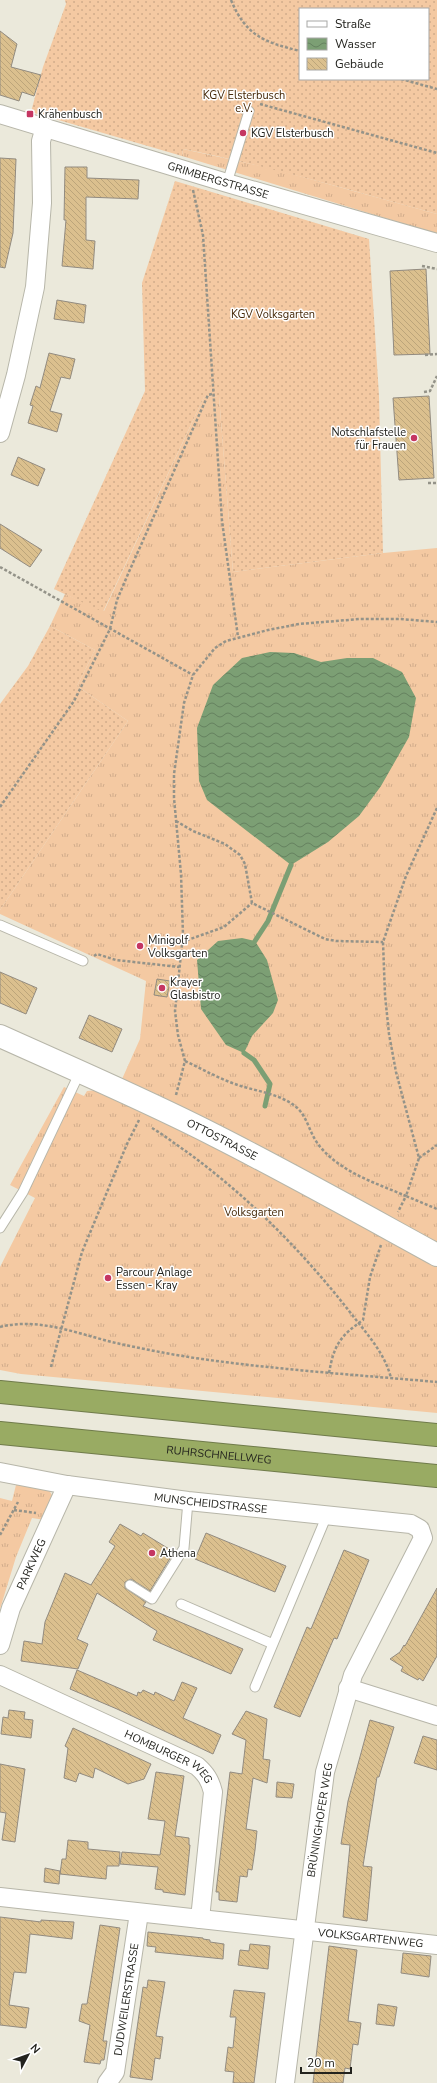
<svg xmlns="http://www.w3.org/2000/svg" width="437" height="2083" viewBox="0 0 437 2083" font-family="'Nunito Sans',sans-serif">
<defs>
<pattern id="grass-tufts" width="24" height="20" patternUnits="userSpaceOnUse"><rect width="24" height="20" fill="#f4c9a2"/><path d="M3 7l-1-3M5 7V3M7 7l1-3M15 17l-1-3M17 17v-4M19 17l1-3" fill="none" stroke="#d1ac8b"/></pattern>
<pattern id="garden-dots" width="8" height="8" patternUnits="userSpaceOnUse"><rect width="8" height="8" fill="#f4c9a2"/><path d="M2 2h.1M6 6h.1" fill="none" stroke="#d1ac8b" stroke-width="1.8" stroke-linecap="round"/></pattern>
<pattern id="water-waves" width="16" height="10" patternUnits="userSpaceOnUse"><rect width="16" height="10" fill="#7c9f74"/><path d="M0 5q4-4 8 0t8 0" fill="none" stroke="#65815f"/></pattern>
<pattern id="building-back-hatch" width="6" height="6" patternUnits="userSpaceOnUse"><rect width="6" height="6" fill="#dbc08e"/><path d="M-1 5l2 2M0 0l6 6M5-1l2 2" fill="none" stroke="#bca57a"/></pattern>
</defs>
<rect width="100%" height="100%" fill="#ebe9db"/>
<path fill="url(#grass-tufts)" d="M183,149l87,19 167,46v20l-255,-78z
M219,396l14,176 150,-19 54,-5v865l-416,-39 -21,-4v-103l35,-69 -25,-13 54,-98 20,9 3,-5 31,-3 22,-49 6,-58 -146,-67v-4l128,-189 -51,-35 18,-36 -45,-24 15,-32 39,17 100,-214z
M17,1481l32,9 4,7 -8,23 -13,-2 -16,39 -16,52v-111l12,3z"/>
<path fill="url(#garden-dots)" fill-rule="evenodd" d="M65,0h372v214c-84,-23 -168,-48 -254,-65l-1,7 -151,-44 12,-45 23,-63zM300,9h128v70h-128z
M175,181l194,58 10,157 4,157 -150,19 -14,-176 -15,1 -101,215 -49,-23 91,-198 -3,-108z
M50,626l45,24 -18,36 51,35 -128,189v-206l28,-38z"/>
<path fill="url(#water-waves)" d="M270,652l24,1 27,9 26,-4h26l29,14 14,26 -7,39 -28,49 -22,30 -31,26 -37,23 -84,-65 -8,-19 -2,-53 16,-43 29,-27z
M242,938l13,3 12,19 11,40 -5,13 -21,23 -8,17 -18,-8 -25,-36 -4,-49 21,-19z"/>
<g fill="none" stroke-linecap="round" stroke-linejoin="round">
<path stroke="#7c9f74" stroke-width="5" d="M255,941l13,-20 23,-56
M244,1053l10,7 16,24 -5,22"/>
</g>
<path fill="url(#building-back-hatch)" stroke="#928b80" d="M0,31l17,13 -6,23 30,8 -7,21 -12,-4 -3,9 -19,-6z
M0,158l16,1 -3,74 -8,35 -5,-1z
M65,167h22v11l52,2 -1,19 -52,-2v43l9,1 -2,28 -31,-3 4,-46h-2z
M426,269l4,85 -36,1 -4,-84z
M57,300l29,5 -2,18 -30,-4z
M49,353l26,6 -5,20 -9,-2 -11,34 12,3 -5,18 -29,-9 5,-17 -3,-1 6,-19 4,2z
M429,396l5,82 -35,2 -6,-82z
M18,457l27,12 -7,17 -27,-11z
M0,524l42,26 -12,17 -30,-19z
M0,972l37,16 -11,26 -26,-11z
M157,979l13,2 -3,16 -13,-2z
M89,1015l33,14 -10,23 -33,-14z
M120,1524l21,12 2,-3 31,19 -24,39 -19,-12 -6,3v6l21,14 -3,4 100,43 -12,25 -78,-34 4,-9 -60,-38 -20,46 11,5 -10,25 -57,-8 3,-20 18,3 3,-22 20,-49 26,12 24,-39 -6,-4z
M206,1533l80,33 -11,26 -80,-33z
M344,1550l25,10 -32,79 -3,-1 -34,79 -26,-10 33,-80 4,2z
M437,1588v68l-14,25 -4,-3 -1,2 -17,-9 2,-4 -13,-8 10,-7 4,-7 1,1z
M77,1670l60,26 1,-4 3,1 2,-3 11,5 1,-3 19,9 8,-19 15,6 -14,30 38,17 -8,19 -96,-45 -47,-20z
M9,1710l16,2 -1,7 9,1 -2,18 -30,-4 2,-17 5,1z
M246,1711l21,8 -4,40 7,1 -3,23 -14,-5 -7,51 11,2 -2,19 -3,20 -4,-1 -1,8 -7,-1 -3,26 -18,-2v-8h-3l14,-120 12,2 4,-34 -14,-6z
M370,1720l24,7 -15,50h-2l-14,89 9,1 -5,54 -24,-4 7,-72 -9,-1 7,-43z
M73,1728l78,36 -7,15 -16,5 -33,-16 -2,10 -14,-5 -3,9 -12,-4 4,-30 -3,-2z
M423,1736l14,4v30l-23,-7z
M0,1764l25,5 -10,73 -13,-2 4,-27 -6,-1z
M156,1772l28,4 -9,60 14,2v7h1l-5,50 -22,-3v-2l-8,-1 3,-22 -38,-3 2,-12 38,3 5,-34 -17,-2z
M277,1782l17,2 -2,14 -16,-1z
M68,1840l20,2v7l32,3 -1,14h-12l-1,13 -46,-5 2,-15h4z
M45,1868l15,3 -1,13 -15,-2z
M0,1917l41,5v-2l33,2 -2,17 -42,-5 -4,39 -12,-1 -5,33 20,3 -3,20 -26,-3z
M100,1925l20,3 -17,113h4l-3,19h-3l-1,4 -16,-2 6,-37 -11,-4 3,-17h5z
M148,1932l55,6v1l7,1v2l14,2 -1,15 -68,-7 1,-5 -9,-1z
M250,1944l20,2 -2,23 -30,-4 2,-15 9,1z
M329,1946l28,4 -9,71 13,2 -3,22 -5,-1 -3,25 -5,-1 -2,15h-30z
M403,1953l28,3 -2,21 -28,-4z
M148,1980l17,2 -9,54 7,1 -3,22 -5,-1 -3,22 -22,-3 13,-90 4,1z
M234,1990l31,3 -11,90h-21l1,-11 -9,-1 3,-24 5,1 3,-31h-6z
M378,2004l19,3 -3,19 -18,-2z"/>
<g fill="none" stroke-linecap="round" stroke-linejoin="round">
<g stroke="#b7b6a9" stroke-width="11">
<path id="service" d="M227,183l22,-72
M0,925l83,36
M0,1228l23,-36 57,-120
M130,1585l22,14 32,-51 4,-47
M181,1604l92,40
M255,1687l72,-172"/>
</g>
<g stroke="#b7b6a9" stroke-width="20">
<g id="minor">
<path id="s1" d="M0,114l227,69 210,60"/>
<path d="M0,433l16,-58 19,-88 7,-84 -1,-62 4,-14"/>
<path id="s2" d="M0,1472l67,13 121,16 223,23 9,5 3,9 -70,137 -28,97 -40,311"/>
<path id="s3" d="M0,1645l11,-37 56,-123"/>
<path id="s4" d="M0,1675l197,91c9,8 13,14 16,26l-13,127"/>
<path d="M348,1688l89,28"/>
<path id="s5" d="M0,1897l437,48"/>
<path id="s6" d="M107,2083l8,-11 24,-159"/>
</g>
</g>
<g stroke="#b7b6a9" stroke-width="24">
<g id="tertiary">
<path id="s7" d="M0,1036c73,33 146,64 216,100 75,38 148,79 221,119"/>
</g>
</g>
<g stroke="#707b4b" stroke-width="24">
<g id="motorway">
<path d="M0,1392l437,43"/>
<path id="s8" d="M0,1433l437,43"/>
</g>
</g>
<path stroke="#949389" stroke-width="2.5" stroke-dasharray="3 2" stroke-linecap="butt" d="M231,0c15,36 33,42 69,51
M401,79l36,10
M260,104l177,49
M193,190l10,45 19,286 16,116
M422,266l15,3
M425,355l12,-1
M424,392l6,-1 7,-15
M428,483h9
M0,567l193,108
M0,807l74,-106 36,-72 7,-29 11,-26 80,-179 4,-1
M437,808l-31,68 -23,66 2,53 4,39 7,38 23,86 -13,38 31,13
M176,821l17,10 32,13 15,11 5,9 7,39 73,36 11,2 47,1
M182,942l42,-15 28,-24
M94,956l3,-2 19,6 63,7
M185,1061c17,8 33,17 50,23 19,7 43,9 60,22 12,9 14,26 23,38 21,28 58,39 88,52l-8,16
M176,1095l9,-34 -7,-26 -3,-24 8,-76 -2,-61 -7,-76v-24l10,-71 9,-28 22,-27 11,-7 42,-11 31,-6 61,-5h41l36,3
M152,1128c12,7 23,16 35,24 63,46 118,102 166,164 15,19 32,38 38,62
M419,1158l18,-13
M0,1327c39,-10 78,7 116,16 28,6 57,12 86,16 78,11 157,16 235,23
M51,1367l31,-115 45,-108 12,-24
M329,1373c5,-28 11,-37 34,-53l7,-43 11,-32
M14,1510l22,3
M0,1535l18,-33"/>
<use href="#service" stroke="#fff" stroke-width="9"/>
<use href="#minor" stroke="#fff" stroke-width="18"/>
<use href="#tertiary" stroke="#fff" stroke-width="22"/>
<use href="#motorway" stroke="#99ab63" stroke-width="22"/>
</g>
<g fill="#c53662" stroke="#fff" stroke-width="1.5">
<rect x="26" y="110" width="8" height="8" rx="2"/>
<circle cx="243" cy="133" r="4"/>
<circle cx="414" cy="438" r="4"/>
<circle cx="140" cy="946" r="4"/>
<circle cx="162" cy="988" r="4"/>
<circle cx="108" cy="1278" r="4"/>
<circle cx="152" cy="1553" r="4"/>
</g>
<g text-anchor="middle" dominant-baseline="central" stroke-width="3" stroke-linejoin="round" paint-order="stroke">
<g font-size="11" fill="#452808" stroke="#fff">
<text x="244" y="95">KGV Elsterbusch<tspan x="244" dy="13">e.V.</tspan></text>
<text x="273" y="314">KGV Volksgarten</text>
<text x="254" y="1212">Volksgarten</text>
</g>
<g font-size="11" fill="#23231e" stroke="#fff" text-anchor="start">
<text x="38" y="114">Krähenbusch</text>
<text x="251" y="133">KGV Elsterbusch</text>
<text x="406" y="432" text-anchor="end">Notschlafstelle<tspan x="406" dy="13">für Frauen</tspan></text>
<text x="148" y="940">Minigolf<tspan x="148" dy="13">Volksgarten</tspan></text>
<text x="170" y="982">Krayer<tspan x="170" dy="13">Glasbistro</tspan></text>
<text x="116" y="1272">Parcour Anlage<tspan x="116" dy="13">Essen - Kray</tspan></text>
<text x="160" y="1553">Athena</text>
</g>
<g font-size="11" fill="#23231e" stroke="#fff">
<text stroke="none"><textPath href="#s1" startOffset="228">GRIMBERGSTRASSE</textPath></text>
<text stroke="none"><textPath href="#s7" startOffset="245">OTTOSTRASSE</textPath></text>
<text stroke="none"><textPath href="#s8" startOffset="220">RUHRSCHNELLWEG</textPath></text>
<text stroke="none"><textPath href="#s2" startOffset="213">MUNSCHEIDSTRASSE</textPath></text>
<text stroke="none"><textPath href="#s3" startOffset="87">PARKWEG</textPath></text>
<text stroke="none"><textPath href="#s4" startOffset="188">HOMBURGER WEG</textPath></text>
<text transform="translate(320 1820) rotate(-81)">BRÜNINGHOFER WEG</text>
<text stroke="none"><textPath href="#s5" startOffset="373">VOLKSGARTENWEG</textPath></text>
<text stroke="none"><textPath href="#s6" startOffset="87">DUDWEILERSTRASSE</textPath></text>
</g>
</g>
<rect x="299" y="8" width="130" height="72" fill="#ffffff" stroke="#a7a7a5"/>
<rect x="307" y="21" width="20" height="6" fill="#ffffff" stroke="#a7a7a5"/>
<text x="335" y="28" font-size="12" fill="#23231e">Straße</text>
<rect x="307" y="38" width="20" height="12" fill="url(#water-waves)" stroke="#a7a7a5"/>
<text x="335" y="48" font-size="12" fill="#23231e">Wasser</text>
<rect x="307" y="58" width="20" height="12" fill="url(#building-back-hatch)" stroke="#a7a7a5"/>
<text x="335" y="68" font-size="12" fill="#23231e">Gebäude</text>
<g transform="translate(28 2055) rotate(49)" stroke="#ffffff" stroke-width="3" paint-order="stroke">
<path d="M0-3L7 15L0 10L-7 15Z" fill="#23231e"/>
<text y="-6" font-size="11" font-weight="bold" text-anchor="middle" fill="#23231e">N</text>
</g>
<path d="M301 2067v6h50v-6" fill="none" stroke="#23231e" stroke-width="2"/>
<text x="307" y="2067" font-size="12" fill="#23231e" stroke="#ffffff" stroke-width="3" paint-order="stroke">20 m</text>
</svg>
